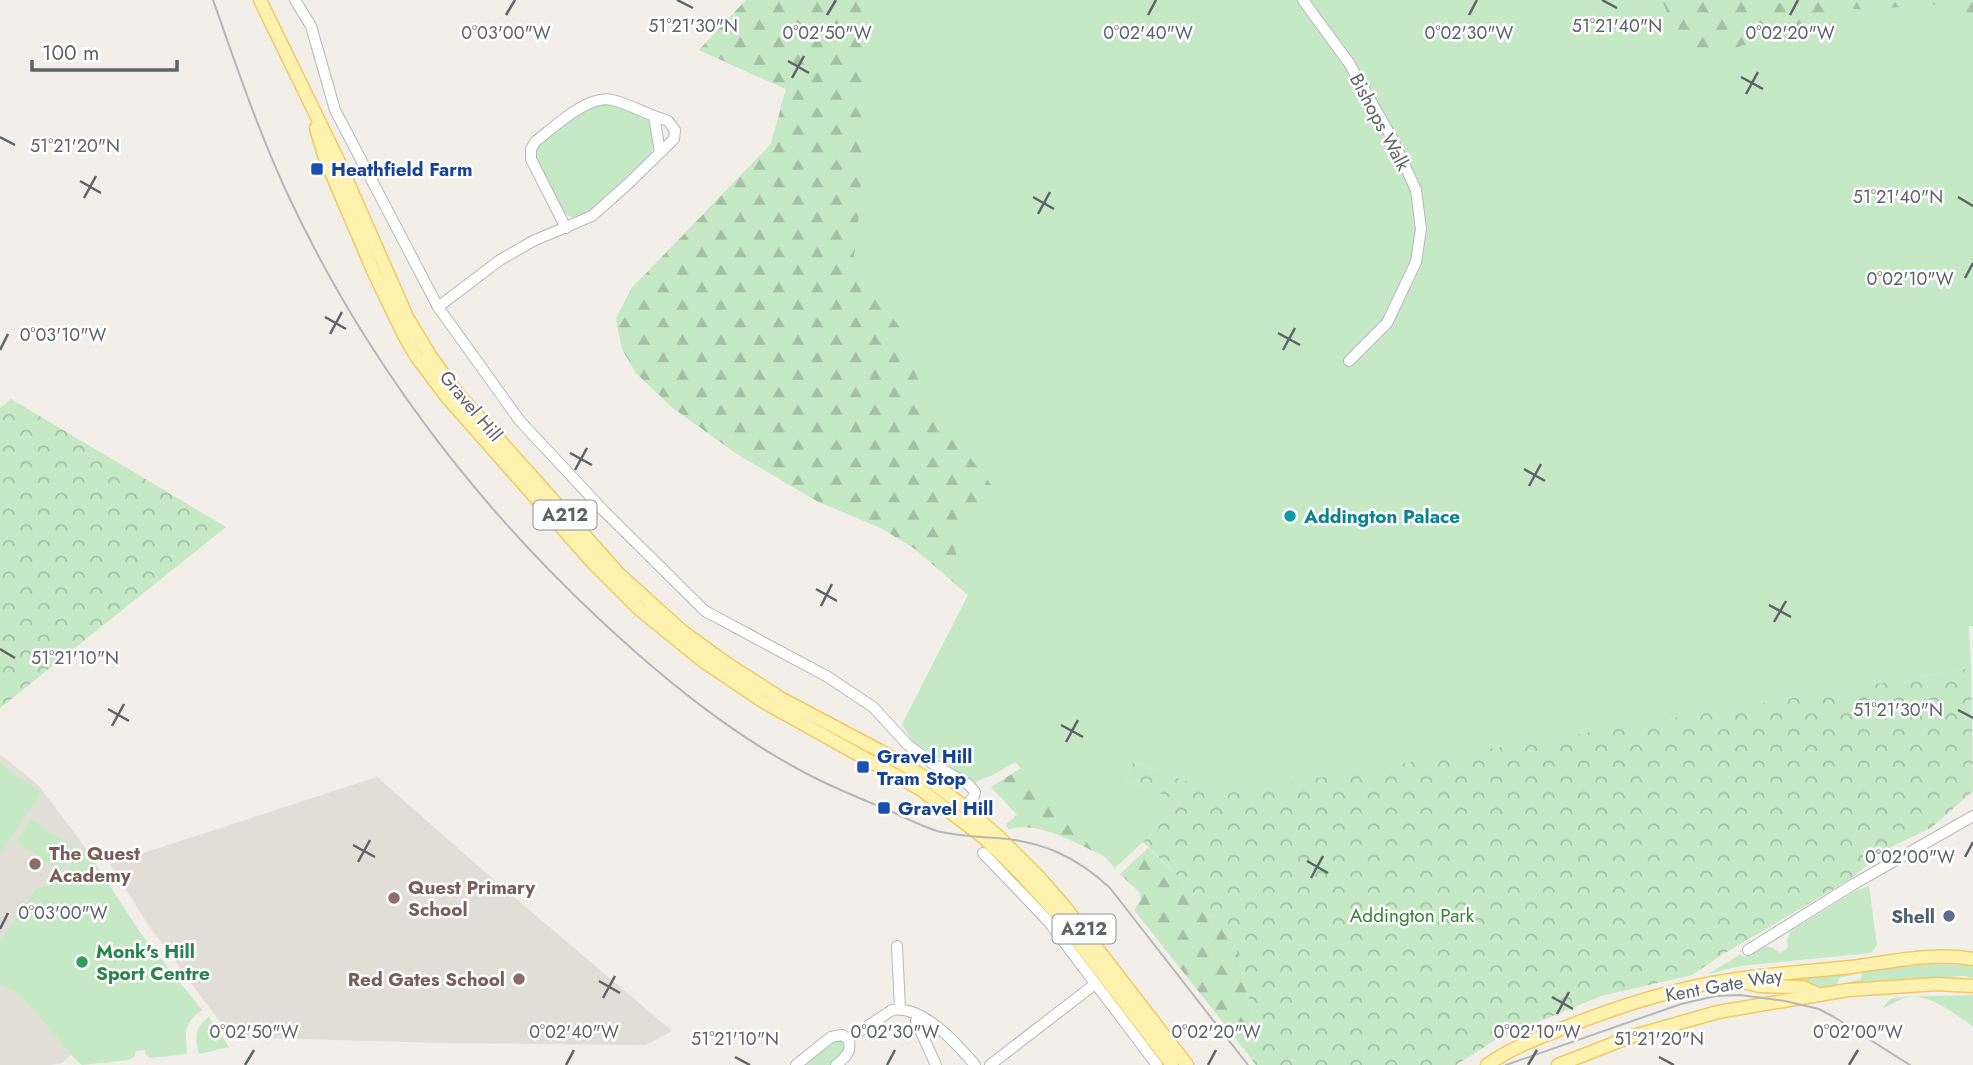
<svg xmlns="http://www.w3.org/2000/svg" width="1973" height="1065" viewBox="0 0 1973 1065" font-family="Jost,sans-serif">
<defs>
<pattern id="forest-firs" width="22" height="20" patternUnits="userSpaceOnUse" patternTransform="scale(1.75)"><rect width="22" height="20" fill="#c5e8c5"/><path d="M5 1l3.5 6h-7zM16 11l3.5 6h-7z" fill="#a3c0a4"/></pattern>
<pattern id="park-crowns" width="20" height="18" patternUnits="userSpaceOnUse" patternTransform="scale(1.75)"><rect width="20" height="18" fill="#c5e8c5"/><path d="M2 6a3 3 0 1 1 6 0M12 15a3 3 0 1 1 6 0" fill="none" stroke="#a3c0a4"/></pattern>
</defs>
<rect width="100%" height="100%" fill="#f1efe8"/>
<path fill="#e1ded6" d="M0,754l39,32 45,60 -26,37 -23,6 -35,52z
M377,777l117,103 178,151 -26,14 -202,-2 -213,-6 -84,-114 -37,-59z
M0,983l25,17 46,55 -9,8 -12,2h-50z"/>
<path fill="#c5e8c5" d="M746,0h1227v626h-4l2,42 -743,126 -40,-12 -55,-20 -8,18 56,22 -38,40 -28,26 -100,-106 -22,13 -18,7 -62,-40 -11,-18 66,-129 -53,-46 -34,-21 -64,-27 -80,-47 -64,-46 -37,-35 -14,-24 -6,-31 16,-30 139,-144 15,-55 -87,-39z
M601,103l10,1 38,16c5,10 6,23 2,34 -21,21 -48,54 -76,64l-6,-2 -7,-5 -26,-54 2,-13 53,-38z
M0,763l42,30 -42,60z
M31,819l45,30 -15,22 -45,-30z
M84,846l55,85 63,79c-20,14 -16,22 -15,44l-37,4 -4,-3 -1,-5 -9,1 -1,5 -6,4 -47,5 -11,-10 -46,-55 -25,-17v-42l35,-52 23,-6z
M1869,886l8,59 -6,8 -131,13 -32,8 33,-20 3,3c15,-8 21,-17 36,-4l8,-5 -1,-9 4,-8 64,-40z
M1930,964l43,1v13l-9,-2 -50,3 -69,7 1,-3 15,-4 1,-8z
M1854,972l-2,3 -13,3 -2,8 -23,3 -25,-6v-3z
M1973,995v31c-18,-11 -41,-32 -64,-29 -9,1 -17,8 -26,11l7,-9 8,-2z
M209,1017l20,30 -30,7c-4,-16 -5,-27 10,-37z
M837,1040l8,2v12l-14,11h-28z"/>
<path fill="url(#forest-firs)" d="M746,0h120l3,59 -11,168 -4,29 34,57 11,13 7,27 26,56 69,88c-10,6 -26,11 -35,19 -22,22 -5,54 2,79l-53,-46 -34,-21 -64,-27 -80,-47 -64,-46 -37,-35 -14,-24 -6,-31 16,-30 139,-144 15,-55 -87,-39z
M1662,0h83l44,4 51,-3 52,2 7,-3h74v15l-41,-11 -64,6 -33,-3 -26,27 -50,10 -16,1 -37,15 -17,-6 -16,-16 -5,-23z
M1021,768l6,6 77,82c-28,-12 -63,-35 -95,-27l-4,-4 12,-10 -26,-28z
M1148,848l31,29 11,23 12,11 15,7 12,14 8,19 21,85 -14,13 -110,-139 7,-10 -1,-7 -20,-19z"/>
<path fill="url(#park-crowns)" d="M11,399l215,128 -226,181v-300z
M1971,668l2,123 -42,37 -42,20 -40,32 -129,76 -28,19 -91,21 -104,43 -41,26h-200l-12,-16 14,-13 -21,-85 -8,-19 -12,-14 -15,-7 -12,-11 -11,-23 -36,-35 38,-40 -56,-22 8,-18 55,20 40,11z"/>
<g fill="none" stroke-linecap="round" stroke-linejoin="round">
<g stroke="#b5b8bc" stroke-width="12">
<path id="minor" d="M295,0l16,26 24,84 103,197 82,114 83,89 102,101 123,66 45,30 35,38 25,19 35,20 7,8 -1,4 -9,11
M1303,0l46,63 43,75 24,52 5,39 -5,33 -29,61 -38,38
M566,228l-35,-69v-10l4,-7c18,-14 53,-48 77,-42 14,3 29,11 42,16l6,36
M438,307l62,-47 33,-19 59,-25 37,-33 45,-44 1,-9 -7,-9 -14,-5
M983,853l65,68 109,144
M897,946l3,63
M1748,950l106,-66 119,-68
M919,1016l-3,5 20,44
M848,1039l44,-29c31,-5 65,34 83,55
M796,1065l35,-28 11,-2 6,4
M836,1065c9,-7 17,-14 12,-26
M990,1065l105,-81"/>
</g>
<g stroke="#f2c960" stroke-width="15">
<path id="major" d="M260,0l78,160 69,157 24,40 27,37 162,181 62,56 47,34 53,34 102,54 45,27 36,27 35,31 37,37 28,32 122,158
M316,128l9,30 50,117 29,60 12,21 30,40 147,167 46,46 64,52 61,41 156,87 63,48 37,36 38,42 114,150
M1744,982l15,4 43,1 16,7
M1487,1065c25,-18 54,-28 82,-39 35,-14 70,-26 107,-35 56,-15 117,-18 175,-24 40,-5 81,-15 122,-8
M1558,1065l72,-28 88,-25 130,-22 89,-6 36,2"/>
</g>
<use href="#minor" stroke="#fff" stroke-width="10"/>
<use href="#major" stroke="#fff2af" stroke-width="12"/>
<path stroke="#b6b7b8" stroke-width="2" d="M213,0c23,65 45,130 74,193 74,159 181,303 309,423 66,62 138,121 219,162 24,12 49,22 73,32 16,7 33,16 49,21 20,5 40,6 60,7 45,3 80,19 113,50l138,177
M1506,1065l175,-61 35,-8 24,-1 45,6 34,8 15,8 76,48"/>
</g>
<path fill="none" stroke="#5f6368" stroke-width="2.5" d="M677,0l16,8M1602,0l15,8M506,15l9,-15M827,15l9,-15M1148,15l8,-15M1469,15l8,-15M1790,15l8,-15M788,61l21,12M1741,77l22,12M792,78l12,-22M1746,94l12,-22M0,137l15,8M80,181l21,12M1033,197l21,12M1958,197l15,9M84,198l12,-22M1038,214l12,-22M1965,278l8,-15M325,317l21,12M1278,333l22,12M330,334l12,-22M0,350l8,-16M1283,350l12,-22M570,453l22,12M1524,469l21,12M575,470l12,-22M1529,486l12,-22M816,589l21,12M1769,605l22,12M821,606l11,-22M1774,622l12,-21M0,649l15,9M108,709l21,12M1958,710l15,8M1061,725l22,12M112,726l12,-22M1066,742l12,-22M353,845l22,12M1965,857l8,-15M1307,861l21,12M358,862l12,-22M1311,878l12,-22M0,929l8,-16M599,981l21,12M1552,997l21,12M603,998l12,-22M1557,1014l12,-22M735,1057l15,8M1659,1057l15,8M245,1065l9,-15M566,1065l8,-15M887,1065l8,-15M1208,1065l8,-15M1528,1065l9,-15M1849,1065l9,-15"/>
<g fill="#1a4fb4" stroke="#fff" stroke-width="2.5">
<rect x="310" y="162" width="14" height="14" rx="3.5"/>
<rect x="856" y="760" width="14" height="14" rx="3.5"/>
<rect x="877" y="801" width="14" height="14" rx="3.5"/>
</g>
<circle fill="#0f9aa8" stroke="#fff" stroke-width="2.5" cx="1290" cy="516" r="7"/>
<g fill="#8d6e63" stroke="#fff" stroke-width="2.5">
<circle cx="35" cy="864" r="7"/>
<circle cx="394" cy="898" r="7"/>
<circle cx="519" cy="979" r="7"/>
</g>
<circle fill="#5c6f8a" stroke="#fff" stroke-width="2.5" cx="1949" cy="916" r="7"/>
<circle fill="#2e9e5b" stroke="#fff" stroke-width="2.5" cx="82" cy="962" r="7"/>
<g text-anchor="middle" dominant-baseline="central" stroke-width="5" stroke-linejoin="round" paint-order="stroke">
<g fill="#fff" stroke="#8f9295" stroke-width="2">
<rect x="533.5" y="500.5" width="63" height="29" rx="5"/>
<rect x="1052.5" y="914.5" width="63" height="29" rx="5"/>
</g>
<g font-size="18" font-weight="bold" fill="#5f6368">
<text x="565" y="515">A212</text>
<text x="1084" y="929">A212</text>
</g>
<g font-size="19" fill="#5f6368" stroke="#fff">
<text transform="translate(1380 122) rotate(62)">Bishops Walk</text>
<text transform="translate(471 406) rotate(50)">Gravel Hill</text>
<text transform="translate(1724 985) rotate(-10)">Kent Gate Way</text>
</g>
<g font-size="19" font-weight="bold" fill="#164399" stroke="#fff" text-anchor="start">
<text x="331" y="169">Heathfield Farm</text>
<text x="877" y="756">Gravel Hill<tspan x="877" dy="22">Tram Stop</tspan></text>
<text x="898" y="808">Gravel Hill</text>
</g>
<g font-size="19" font-weight="bold" fill="#0d838f" stroke="#fff" text-anchor="start">
<text x="1304" y="516">Addington Palace</text>
</g>
<g font-size="19" font-weight="bold" fill="#785e54" stroke="#fff" text-anchor="start">
<text x="49" y="853">The Quest<tspan x="49" dy="22">Academy</tspan></text>
<text x="408" y="887">Quest Primary<tspan x="408" dy="22">School</tspan></text>
<text x="505" y="979" text-anchor="end">Red Gates School</text>
</g>
<g font-size="19" fill="#348238" stroke="#fff">
<text x="1412" y="915">Addington Park</text>
</g>
<g font-size="19" font-weight="bold" fill="#4e5e75" stroke="#fff" text-anchor="end">
<text x="1935" y="916">Shell</text>
</g>
<g font-size="19" font-weight="bold" fill="#27864d" stroke="#fff" text-anchor="start">
<text x="96" y="951">Monk's Hill<tspan x="96" dy="22">Sport Centre</tspan></text>
</g>
</g>
<g font-size="18" text-anchor="middle" fill="#5f6368" stroke="#fff" stroke-width="5" stroke-linejoin="round" paint-order="stroke">
<text x="693" y="32">51°21'30"N</text>
<text x="1617" y="32">51°21'40"N</text>
<text x="506" y="39">0°03'00"W</text>
<text x="827" y="39">0°02'50"W</text>
<text x="1148" y="39">0°02'40"W</text>
<text x="1469" y="39">0°02'30"W</text>
<text x="1790" y="39">0°02'20"W</text>
<text x="75" y="152">51°21'20"N</text>
<text x="1898" y="203">51°21'40"N</text>
<text x="1910" y="285">0°02'10"W</text>
<text x="63" y="341">0°03'10"W</text>
<text x="75" y="664">51°21'10"N</text>
<text x="1898" y="716">51°21'30"N</text>
<text x="1910" y="863">0°02'00"W</text>
<text x="63" y="919">0°03'00"W</text>
<text x="254" y="1038">0°02'50"W</text>
<text x="574" y="1038">0°02'40"W</text>
<text x="895" y="1038">0°02'30"W</text>
<text x="1216" y="1038">0°02'20"W</text>
<text x="1537" y="1038">0°02'10"W</text>
<text x="1858" y="1038">0°02'00"W</text>
<text x="735" y="1045">51°21'10"N</text>
<text x="1659" y="1045">51°21'20"N</text>
</g>
<path d="M32 60v10h145v-10" fill="none" stroke="#5f6368" stroke-width="3.5"/>
<text x="42" y="60" font-size="21" fill="#5f6368" stroke="#ffffff" stroke-width="5" paint-order="stroke">100 m</text>
</svg>
